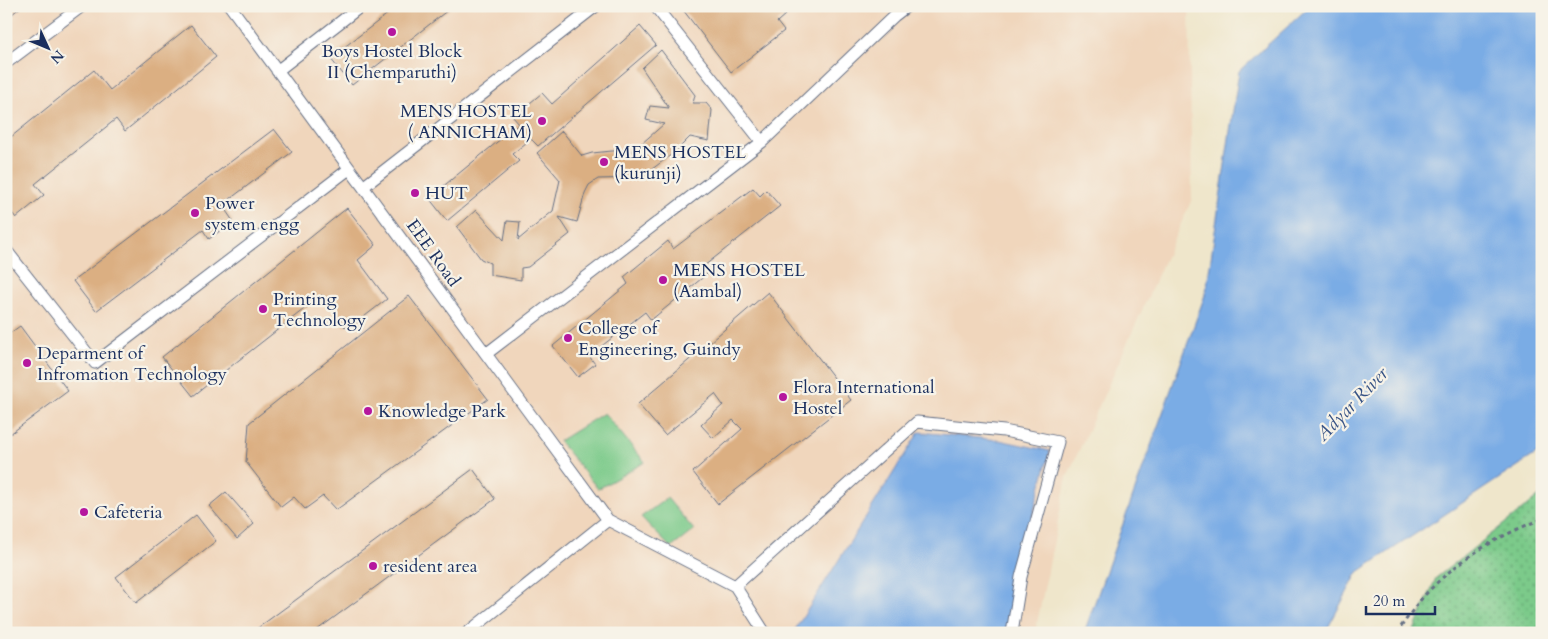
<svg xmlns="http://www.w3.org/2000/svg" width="1548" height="639" viewBox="0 0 1548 639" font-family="Cardo,serif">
<defs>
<pattern id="grass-dots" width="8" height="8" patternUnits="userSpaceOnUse" patternTransform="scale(1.25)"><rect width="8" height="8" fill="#7cca8a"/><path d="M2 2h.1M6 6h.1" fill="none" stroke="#65a474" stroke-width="1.8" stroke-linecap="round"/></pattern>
</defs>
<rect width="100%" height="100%" fill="#f7f3e8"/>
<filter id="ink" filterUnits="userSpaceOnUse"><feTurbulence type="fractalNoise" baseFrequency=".02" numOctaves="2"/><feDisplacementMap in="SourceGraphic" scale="10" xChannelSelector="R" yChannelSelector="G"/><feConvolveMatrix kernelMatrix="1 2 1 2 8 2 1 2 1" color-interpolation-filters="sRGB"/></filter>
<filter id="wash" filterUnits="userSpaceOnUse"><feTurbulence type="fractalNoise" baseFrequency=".0096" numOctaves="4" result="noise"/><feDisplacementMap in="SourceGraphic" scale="20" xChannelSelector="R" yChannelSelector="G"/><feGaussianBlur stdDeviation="1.12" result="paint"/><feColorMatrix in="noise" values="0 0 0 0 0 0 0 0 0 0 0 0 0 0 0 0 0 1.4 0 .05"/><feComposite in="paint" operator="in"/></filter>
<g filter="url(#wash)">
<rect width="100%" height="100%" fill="#efe6cb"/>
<path fill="#f0d6bc" d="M6,6h1183l3,193 -125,278 -32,156h-1029z"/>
<path fill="url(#grass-dots)" stroke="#4c7c74" d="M1542,494v139h-129l23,-55z"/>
<path fill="#7cca8a" stroke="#4c7c74" d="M604,413l41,49 -47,27 -39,-48z
M667,498l27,32 -23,18 -30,-31z"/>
<path fill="#7aace5" stroke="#4a6ea2" d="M1310,6h232v444l-184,122 -33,61h-241l122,-341 33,-221z
M919,432l80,8 51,11 -34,126 -10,56h-213z"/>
<g id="blocks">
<path fill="#dbaf82" d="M6,6h16l-16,13z
M398,6h55l-101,79 -22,-27z
M680,6h115l-18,16 7,9 -53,41z
M191,25l25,32 -91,74 -9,-12 -81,65 9,11 -28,23 -10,-13v-64l88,-71 16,20z
M640,26l16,19 -118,101 -7,-7 -19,15 7,7 -72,60 -18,-23 90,-74 -6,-7 29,-24 10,11z
M661,50l34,45 -2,8h13l6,7 -3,31 -19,-4 -15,15 -35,26 -42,1 -9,6 -4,8 -8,29 -18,-5 11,17 -42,33 -7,1v12l-31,-5v-12l-9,-4 -24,-32 19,-17 28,30 3,-19 13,1 -2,18 35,-29 7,-31 -23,-27 25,-22 20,25 10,-3 20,-2h21l31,-27 -18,-4 4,-14 19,2 -27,-40z
M274,129l18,23 -70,53 11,16 -24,18 -6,-9 -107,81 -23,-30z
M753,188l7,8 6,-6 14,16 -76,60 3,8 -56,46 -6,-8 -56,44 6,8 -17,13 -25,-31 75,-62 -4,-7 44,-36 5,8z
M347,208l29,37 -18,15 29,39 -31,24 -3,-4 -8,8 -23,-32 -129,101 -31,-39z
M768,292l83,108 -133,104 -25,-32 49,-43 -9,-9 -20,18 -12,-13 22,-20 -8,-11 -50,41 -27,-31z
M409,296l79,103 -152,111 -13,-14 -18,13 -11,-12 -13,10 -35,-45 3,-39z
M20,326l48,65 -62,46v-101z
M473,469l22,30 -182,134h-62z
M226,492l28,32 -17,15 -28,-33z
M196,515l20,26 -80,62 -20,-26z"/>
</g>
</g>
<g filter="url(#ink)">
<use href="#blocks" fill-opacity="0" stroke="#656f84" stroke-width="1"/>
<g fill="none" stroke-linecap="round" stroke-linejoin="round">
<g stroke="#656f84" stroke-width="13">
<path id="lane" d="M230,6l378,514 127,66 30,47
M655,6l107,136
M6,63l76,-57
M277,71l84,-65
M363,187l233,-181
M6,250l89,113 254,-194
M486,354l276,-212 132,-126 13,-10
M735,586l182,-164 87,9 54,11 -37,135 -9,56
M467,633l141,-113"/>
</g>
<path stroke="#656f84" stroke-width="3" stroke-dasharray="4 4" stroke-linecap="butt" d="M1396,633c10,-12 18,-26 28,-37 33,-36 73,-60 118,-77"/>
<use href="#lane" stroke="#fff" stroke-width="11"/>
</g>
</g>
<g fill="#b5179e" stroke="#f7f3e8" stroke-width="2">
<circle cx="392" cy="32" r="5"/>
<circle cx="542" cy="121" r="5"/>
<circle cx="604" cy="162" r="5"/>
<circle cx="415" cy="193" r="5"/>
<circle cx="195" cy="213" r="5"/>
<circle cx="663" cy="280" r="5"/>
<circle cx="263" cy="309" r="5"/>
<circle cx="568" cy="338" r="5"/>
<circle cx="27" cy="363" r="5"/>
<circle cx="783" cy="397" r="5"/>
<circle cx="368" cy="411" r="5"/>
<circle cx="84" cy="512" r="5"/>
<circle cx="373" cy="566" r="5"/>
</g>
<g text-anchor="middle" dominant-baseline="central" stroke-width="4.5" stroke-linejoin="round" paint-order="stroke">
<g font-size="18" fill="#1b2f5e" stroke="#f7f3e8" text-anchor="start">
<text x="392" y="51" text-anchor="middle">Boys Hostel Block<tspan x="392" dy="21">II (Chemparuthi)</tspan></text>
<text x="532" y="111" text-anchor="end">MENS HOSTEL<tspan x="532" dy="21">( ANNICHAM)</tspan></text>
<text x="614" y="152">MENS HOSTEL<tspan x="614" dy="21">(kurunji)</tspan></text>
<text x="425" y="193">HUT</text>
<text x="205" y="203">Power<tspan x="205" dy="21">system engg</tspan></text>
<text x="673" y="270">MENS HOSTEL<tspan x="673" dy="21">(Aambal)</tspan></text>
<text x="273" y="299">Printing<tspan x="273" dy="21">Technology</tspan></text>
<text x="578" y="328">College of<tspan x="578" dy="21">Engineering, Guindy</tspan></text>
<text x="37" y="353">Deparment of<tspan x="37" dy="21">Infromation Technology</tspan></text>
<text x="793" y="387">Flora International<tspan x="793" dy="21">Hostel</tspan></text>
<text x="378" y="411">Knowledge Park</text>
<text x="94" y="512">Cafeteria</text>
<text x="383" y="566">resident area</text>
</g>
<g font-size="18" fill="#1b2f5e" stroke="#f7f3e8">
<text transform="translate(433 253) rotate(54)">EEE Road</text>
</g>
<g font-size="19" font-style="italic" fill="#385486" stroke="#f7f3e8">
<text transform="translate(1352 404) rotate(-46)">Adyar River</text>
</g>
</g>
<rect width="1548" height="639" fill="none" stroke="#f7f3e8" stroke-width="25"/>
<g transform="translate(48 48) rotate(134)" stroke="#f7f3e8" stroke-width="4" paint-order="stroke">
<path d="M0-4L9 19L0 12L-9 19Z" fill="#1b2f5e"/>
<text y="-8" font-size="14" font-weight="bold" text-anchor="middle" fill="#1b2f5e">N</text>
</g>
<path d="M1366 606v8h69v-8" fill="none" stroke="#1b2f5e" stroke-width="2.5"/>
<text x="1373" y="606" font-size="15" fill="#1b2f5e" stroke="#f7f3e8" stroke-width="4" paint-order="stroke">20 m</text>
</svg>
